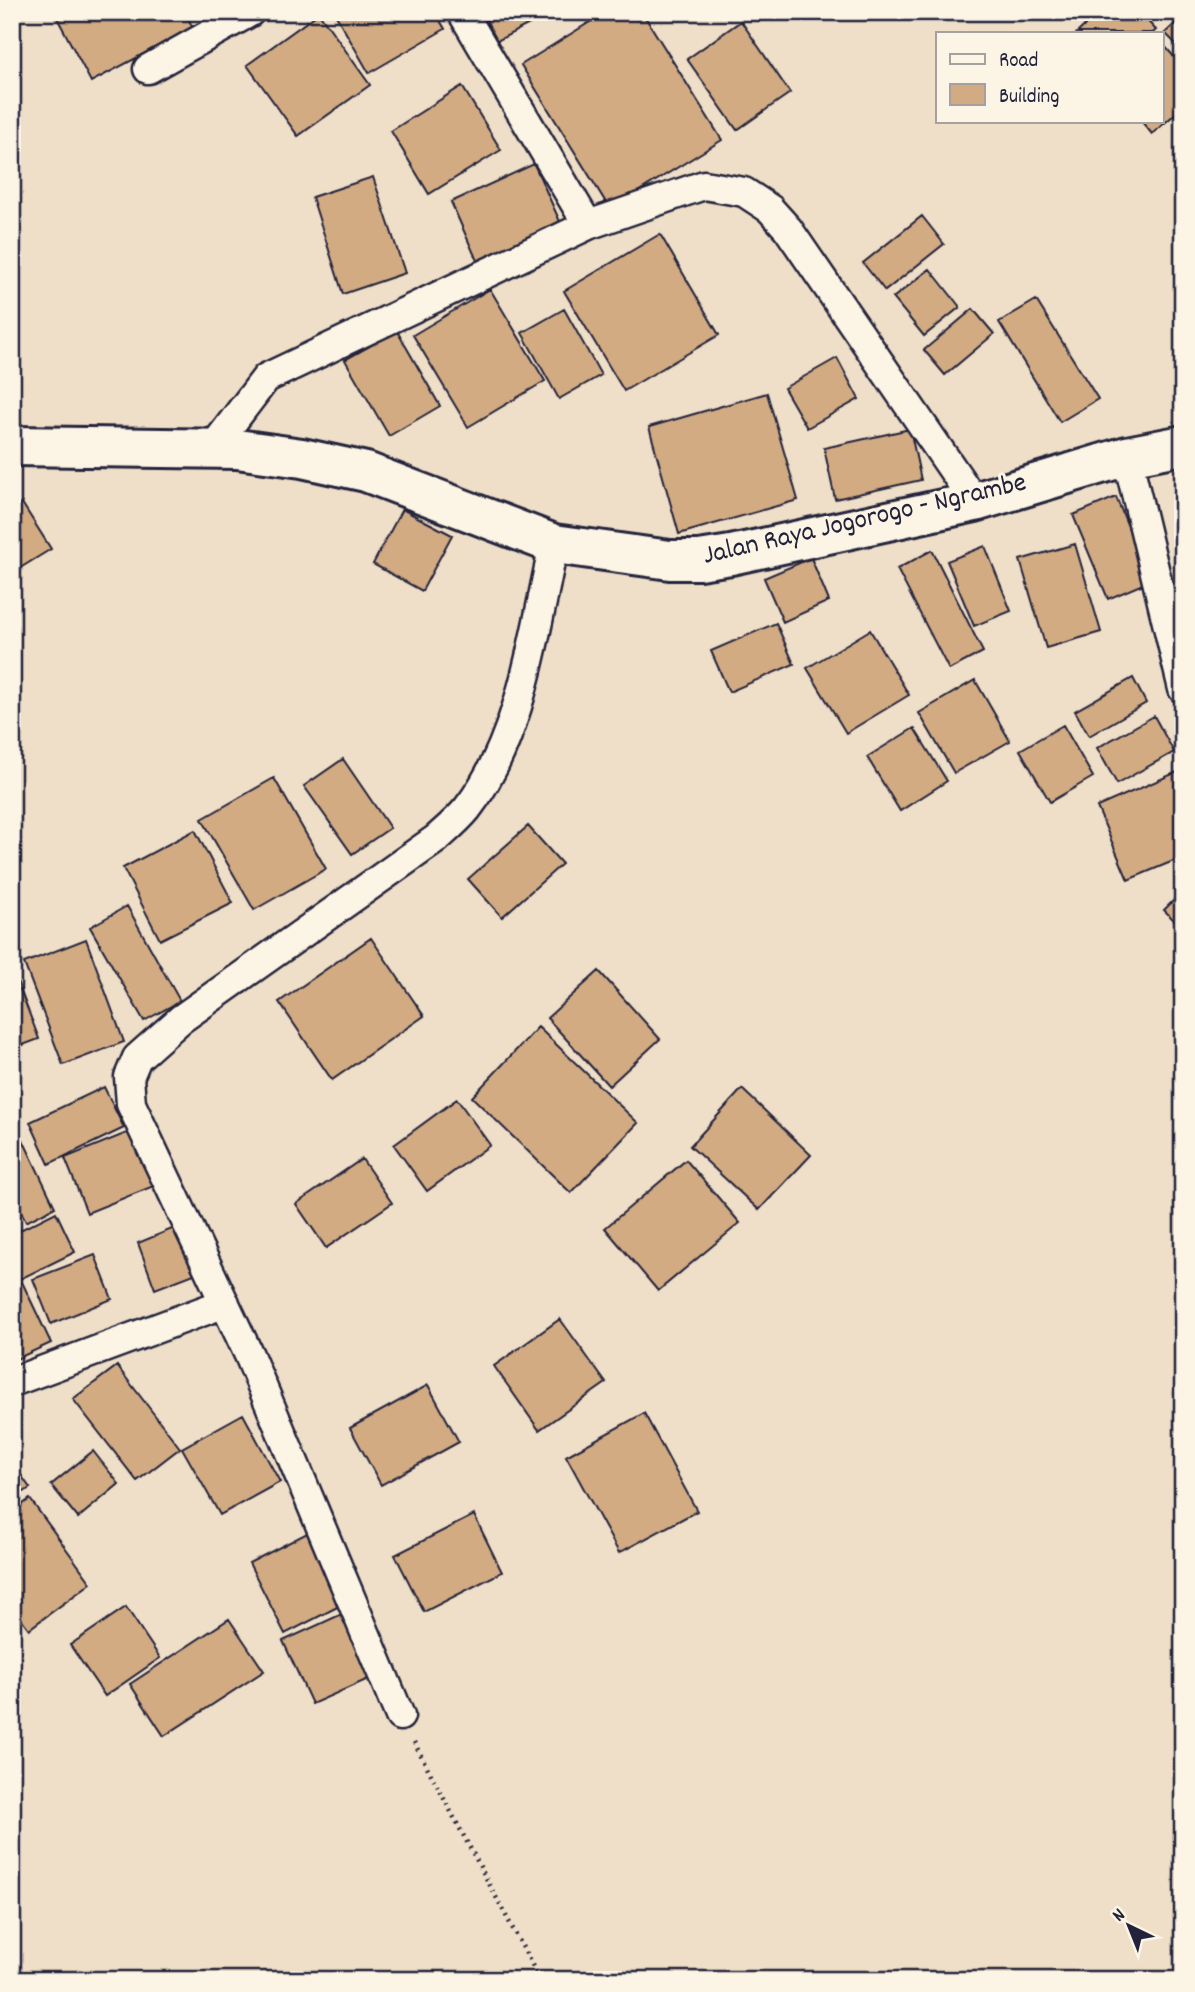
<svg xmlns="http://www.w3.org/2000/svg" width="1195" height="1992" viewBox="0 0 1195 1992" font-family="Dekko,sans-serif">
<rect width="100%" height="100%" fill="#efdfc8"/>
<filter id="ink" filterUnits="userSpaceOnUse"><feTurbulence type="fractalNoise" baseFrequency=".0143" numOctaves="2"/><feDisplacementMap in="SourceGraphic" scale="14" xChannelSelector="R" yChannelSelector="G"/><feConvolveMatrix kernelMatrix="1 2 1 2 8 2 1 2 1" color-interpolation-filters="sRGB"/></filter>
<g filter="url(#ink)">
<path fill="#d2ab83" stroke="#22223b" stroke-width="2" d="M54,12h131l8,16 -102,54z
M334,12h101l10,17 -76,44z
M482,12h70l-55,29z
M606,12h36l80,128 -112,69 -89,-144z
M1099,12h40l17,18 -3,3h-76z
M319,13l51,72 -72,51 -51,-71z
M1183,16v35l-18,-18z
M741,21l49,72 -53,37 -50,-71z
M1162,43l21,24v40l-31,27 -11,-13h21z
M462,86l39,64 -72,44 -38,-63z
M534,164l28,62 -83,39 -28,-63z
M373,177l32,96 -62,21 -31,-97z
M922,216l22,28 -59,47 -22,-28z
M660,234l59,101 -95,56 -60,-100z
M930,269l30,38 -36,29 -31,-38z
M490,289l55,92 -77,46 -55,-92z
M1036,300l62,99 -38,23 -61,-100z
M564,309l37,66 -42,24 -37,-66z
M973,309l21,25 -49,41 -21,-25z
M397,331l43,75 -51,30 -44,-76z
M837,358l22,41 -52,29 -23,-40z
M767,393l31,107 -119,34 -30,-107z
M910,429l11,51 -86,19 -11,-51z
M1116,497l34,84 -42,18 -35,-84z
M22,503l29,46 -39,24v-64z
M402,509l50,26 -30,56 -49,-27z
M1075,544l26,88 -55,16 -26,-88z
M985,546l26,65 -37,15 -27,-65z
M932,550l51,102 -34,18 -52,-101z
M811,558l18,43 -46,21 -19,-44z
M776,623l18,41 -65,28 -18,-41z
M870,630l39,65 -63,38 -39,-65z
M1133,678l13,25 -57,33 -14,-25z
M975,680l35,61 -56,32 -35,-60z
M1154,716l20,36 -57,32 -20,-36z
M1063,725l30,52 -43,25 -30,-52z
M914,728l33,53 -47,30 -33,-54z
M343,759l47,69 -38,26 -48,-68z
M1177,772l6,13v72l-55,23 -31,-73z
M274,778l52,91 -72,41 -52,-91z
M528,826l34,38 -60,53 -34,-38z
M195,830l38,73 -73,37 -37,-72z
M1183,891v38l-19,-19z
M127,906l53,95 -36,20 -54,-94z
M371,938l53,78 -92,64 -53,-78z
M86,939l38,103 -61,23 -39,-102z
M12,968l27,71 -27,10z
M599,971l61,68 -51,47 -62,-68z
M538,1027l100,96 -67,70 -99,-96z
M104,1087l20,41 -75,36 -19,-42z
M742,1089l69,66 -52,55 -69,-64z
M457,1099l33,46 -63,46 -33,-46z
M15,1123l40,84 -29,15 -14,-31v-67z
M139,1128l22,55 -74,30 -22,-55z
M362,1159l30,44 -66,45 -30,-44z
M686,1160l54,63 -82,68 -53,-63z
M56,1212l19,40 -63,31v-49z
M184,1224l18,47 -47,18 -17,-46z
M95,1255l17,44 -61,25 -18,-45z
M22,1282l29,61 -39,18v-74z
M560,1319l46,64 -67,47 -45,-64z
M117,1366l63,82 -43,33 -64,-82z
M428,1385l31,57 -78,43 -31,-57z
M644,1413l53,98 -78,42 -53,-97z
M243,1414l37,68 -60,33 -38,-67z
M93,1451l26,33 -41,34 -27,-33z
M12,1462l18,26 -18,12z
M30,1499l61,84 -62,46 -17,-23v-94z
M474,1515l28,57 -78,40 -29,-57z
M313,1530l36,71 -64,33 -36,-71z
M126,1607l34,51 -55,38 -35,-51z
M344,1613l29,64 -61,27 -29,-63z
M229,1619l35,52 -100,65 -34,-52z"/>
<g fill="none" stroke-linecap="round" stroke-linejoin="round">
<g stroke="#22223b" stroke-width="33">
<path id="minor" d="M462,12l126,213
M148,69l102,-57
M212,449l54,-71 322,-153 116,-40 40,7 26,17 18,20 187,273
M1127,456l56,233
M12,1382l213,-79
M400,1716l-151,-361 -118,-251 -2,-27 8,-19 44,-39 255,-180c10,-9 22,-19 31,-30 55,-70 68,-180 87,-265"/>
</g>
<g stroke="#22223b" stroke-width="44">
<path id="secondary" d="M12,446l225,3 65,9 64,14 188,72 116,16h29l32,-5 244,-53 152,-46 56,-11"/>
</g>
<path stroke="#22223b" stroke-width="4.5" stroke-dasharray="2 5" stroke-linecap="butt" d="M414,1742l126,238"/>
<use href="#minor" stroke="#fcf5e5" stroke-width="28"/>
<use href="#secondary" stroke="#fcf5e5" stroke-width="38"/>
</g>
</g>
<g text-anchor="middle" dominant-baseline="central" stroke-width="6" stroke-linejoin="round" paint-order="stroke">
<g font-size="28" fill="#22223b" stroke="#fcf5e5">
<text transform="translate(865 521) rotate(-13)">Jalan Raya Jogorogo - Ngrambe</text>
</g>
</g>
<rect width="1195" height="1992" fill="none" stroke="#fcf5e5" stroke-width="42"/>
<rect x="21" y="21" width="1153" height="1950" fill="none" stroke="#22223b" stroke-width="2.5" filter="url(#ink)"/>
<rect x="936" y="32" width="228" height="91" fill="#fcf5e5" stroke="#a5a1a1" stroke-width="2"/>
<rect x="950" y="54" width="35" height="10" fill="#fcf5e5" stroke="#a5a1a1" stroke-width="2"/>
<text x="999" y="66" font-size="21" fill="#22223b">Road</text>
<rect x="950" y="84" width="35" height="21" fill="#d2ab83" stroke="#a5a1a1" stroke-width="2"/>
<text x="999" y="102" font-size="21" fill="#22223b">Building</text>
<g transform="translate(1129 1926) rotate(317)" stroke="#fcf5e5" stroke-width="5" paint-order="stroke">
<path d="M0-5L12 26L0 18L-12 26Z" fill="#22223b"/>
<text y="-10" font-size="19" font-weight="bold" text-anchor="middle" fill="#22223b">N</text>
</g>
</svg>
